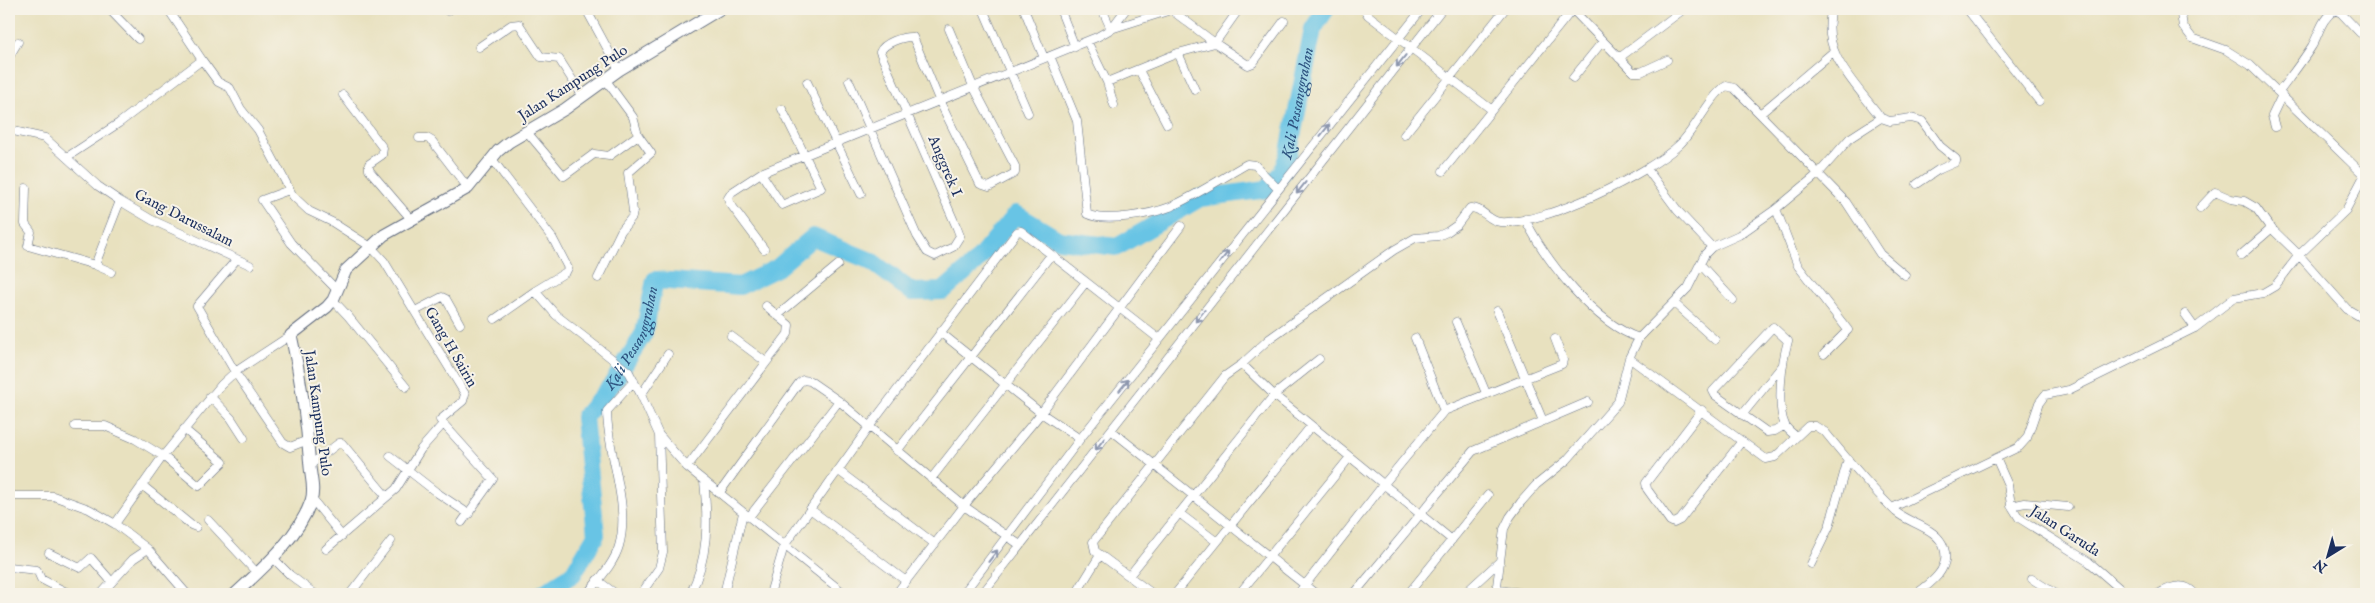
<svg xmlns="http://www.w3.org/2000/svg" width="2375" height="603" viewBox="0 0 2375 603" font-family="'IM FELL English',serif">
<rect width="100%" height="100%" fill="#f7f3e8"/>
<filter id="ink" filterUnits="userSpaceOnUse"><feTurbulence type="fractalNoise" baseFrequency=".02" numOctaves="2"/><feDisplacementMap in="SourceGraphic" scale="10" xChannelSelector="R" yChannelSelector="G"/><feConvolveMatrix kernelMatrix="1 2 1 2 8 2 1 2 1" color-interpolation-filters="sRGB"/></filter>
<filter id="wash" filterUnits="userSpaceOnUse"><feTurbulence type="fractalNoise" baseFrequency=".0096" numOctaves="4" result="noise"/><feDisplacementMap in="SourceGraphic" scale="20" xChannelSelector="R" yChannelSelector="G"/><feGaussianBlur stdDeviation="1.12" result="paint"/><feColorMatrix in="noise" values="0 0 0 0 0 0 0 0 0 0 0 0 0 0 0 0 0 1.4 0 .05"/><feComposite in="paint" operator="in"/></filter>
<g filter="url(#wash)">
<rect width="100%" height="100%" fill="#e8e1bf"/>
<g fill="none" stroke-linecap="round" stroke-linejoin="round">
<path stroke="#67c4e5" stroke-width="18" id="s1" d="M542,594l31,-20 23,-39 -12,-118 29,-34 31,-50 11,-53 85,6 37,-18 36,-31 58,24 41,31 31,-1 33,-29 40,-48 43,26 58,7 83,-49 67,-9 15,-17 7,-20 24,-123 13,-20"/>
</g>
</g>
<g filter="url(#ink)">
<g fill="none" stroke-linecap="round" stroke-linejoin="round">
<g stroke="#636d80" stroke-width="9">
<path id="street" d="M109,9l29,30
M586,9l33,61
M983,9l45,104
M1024,9l20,49
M1060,9l15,38
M1102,9l9,20 63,-20
M1170,9l45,34 33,22 5,-2 31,-42
M1364,9l4,6 124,95
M1572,9l61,63h8l26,-12
M1832,9c-13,44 25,76 49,109l9,3 21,-3 11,3 18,25 16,13v3l-18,8 -21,14
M1967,9l72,92
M2180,9l3,17 9,12 34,12 24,15 114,110
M448,11l2,-2
M1087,41l20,41 71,-29 37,-10 24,-34
M479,47l32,-22 8,-1 22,33 18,2 23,36
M1833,52l-73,62 86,88 34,52 25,21
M1178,53l17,37
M1050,56l27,65 10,93c18,9 65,0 83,-7 27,-12 52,-29 77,-43l8,1 23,24
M9,57l9,-15
M1619,58l65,-49
M202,60l16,22 12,6 11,21 17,21 35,66 16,15 23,11 39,25 13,14 81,133 -2,7 -23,19 53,59 -31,43
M1139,70l28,54
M1573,78l30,-37
M849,81l68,155 10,16 8,4 18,-9 7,-11 -3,-8 -77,-176c4,-9 23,-16 33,-15l27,65 40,82 9,3 26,-14v-7l-42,-80 -24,-57
M807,82l54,112
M1107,82l7,23
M2279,92c11,-15 23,-30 33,-46 8,-14 9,-27 23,-36l6,3 19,20
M343,95l40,53 -1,7 -13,9v6l42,49
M2275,127l-3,-11 10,-21
M9,130l36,8 53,48 22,15 32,19 98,45
M527,132l37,44 30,-22 15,2 29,-21
M1404,135l101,-126
M419,138h8l5,3 36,47
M67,157l52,-34 83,-63 -34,-51
M492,159l61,80 15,29 -2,4 -31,19 -40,28
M1647,169l31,42 34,36
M1443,171l129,-161
M761,173l21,32 39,-17 -39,-79
M26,188l-1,36 6,8 -3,14 67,19 25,-64
M289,190l-27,10 29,43 46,47
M2200,208l15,-16 16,7 13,2 12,7 13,18 30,29 48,54 19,11
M1776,209l22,57 50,64 -24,24
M1525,219c21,42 69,104 114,119
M764,249l-35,-47 -1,-4 4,-6 29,-19 336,-136 14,-8 15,-20
M2241,255l31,-27
M236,260l-39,46 38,66 48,71 7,4 18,-7
M1700,264l33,36
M95,265l16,7
M598,278l23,-47 11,-14 1,-6 -5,-38 23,-20 -13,-18 -5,-18 -28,-38
M535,291l21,24 73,57 12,23 18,40 4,117 -4,16 -18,26
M333,300l15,16 58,71
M1674,303l41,37
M415,311l27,-14 4,2 14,25
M1497,311l46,110
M2185,314l10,14
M778,315l60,-50
M1456,322l30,71
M940,332l101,81 39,26
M731,336l35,26
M1415,338l29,73
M1629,358l137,101 9,-2 33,-31h7l10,6c22,27 46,56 71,80 14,12 42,16 48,36 7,21 -14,36 -28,46
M1242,364l32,31 178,145
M641,395l27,-41
M210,396l21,22 13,20
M1702,410l-56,73 1,6 23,32 4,2 6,-3 62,-79
M1742,415l40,-49
M1785,425l-10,6 -8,1 -52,-37 -2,-4 60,-64 15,14c-6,20 -12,65 -3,84 2,5 8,8 11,12
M75,426h30l30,13 28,17 36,30 24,-24 -39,-33
M1111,430l205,164
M659,435l28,32 158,127
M897,451l154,-196
M390,456l46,36 33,22
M1996,458l12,27 3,20 8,13 70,44 37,32
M310,465l29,-22h3l44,53
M687,467l101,-133 1,-9 -23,-19
M839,471l96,73
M931,479l155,-197
M142,485l49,40 5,2
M720,492l79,-109 4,-3 7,1 29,20 125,105 56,39
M9,496h44l36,13 26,15 33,25 39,45
M312,499l30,37
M2011,506l14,-3 43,4
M1894,507l125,-60 8,-9 12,-35 6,-8 24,-5 126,-62 39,-30 29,-5 12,-7 24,-31 47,-45 20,-38
M810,509l96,72
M1179,513l38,29
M749,517l90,-116
M208,520l49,53
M115,524l48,-68 58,-71 14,-13 56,-37
M326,549l70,-60 25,-40 22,-25
M49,553l31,15 11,-10 20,23
M272,557l18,18 25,19
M1811,564l18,-37 19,-68
M9,567l28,3 4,9 29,15
M1129,576l145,-181 45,-36
M2032,579l24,15
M597,580l19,14
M1496,590l39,4
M101,594l32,-35 15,-10
M350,594l41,-53
M587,594c11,-14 27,-30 32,-48 12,-41 -12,-93 -12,-135l27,-30
M690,594c19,-36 18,-74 14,-113
M724,594l19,-81
M770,594l14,-48 85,-119 148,-195 4,-1 138,108
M896,594l71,-92 71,-85 143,-191
M963,594l117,-155 342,-430
M982,594l460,-585
M1076,594l24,-39
M1135,594l6,-8
M1153,594l-58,-43 -2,-9 132,-166 17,-12 27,-25 125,-89 21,-12 23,-2 9,-4 10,-7 13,-17c12,-1 18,13 30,14 44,3 147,-47 179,-77 16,-15 31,-49 47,-59l8,2 26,26
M1175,594l136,-168
M1239,594l111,-137
M1298,594l86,-110 60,-73 118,-47 1,-4 -8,-21
M1354,594l119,-143 115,-49
M1408,594l80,-99
M1464,594l36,-33
M1496,594l8,-65 6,-12 11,-15 15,-17 31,-25 51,-58 11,-44 10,-20 49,-50 17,-34 7,-7 27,-12 37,-26 42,-35 32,-36 31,-20
M2158,594c13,-8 27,-13 37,0"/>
</g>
<g stroke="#636d80" stroke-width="13">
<path id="secondary" d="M235,594c28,-26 63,-56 76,-93 4,-11 0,-23 -1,-34 -3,-44 -9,-89 -19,-132l36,-28 6,-7 13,-30 38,-35 84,-47 30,-37 11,-9 56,-33 54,-39 101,-61"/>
</g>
<use href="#street" stroke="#fff" stroke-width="8"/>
<use href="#secondary" stroke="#fff" stroke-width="11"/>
</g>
<defs><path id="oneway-shaft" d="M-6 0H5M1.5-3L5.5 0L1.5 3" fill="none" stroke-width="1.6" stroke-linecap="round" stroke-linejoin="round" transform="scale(1.25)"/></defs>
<g stroke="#8d97ae">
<use href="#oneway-shaft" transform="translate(1401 61) rotate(128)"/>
<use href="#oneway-shaft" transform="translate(1325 130) rotate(-52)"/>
<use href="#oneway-shaft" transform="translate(1301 188) rotate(128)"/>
<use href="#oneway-shaft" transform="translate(1224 257) rotate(-52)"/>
<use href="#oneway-shaft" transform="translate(1200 316) rotate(128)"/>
<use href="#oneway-shaft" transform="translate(1124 385) rotate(-51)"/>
<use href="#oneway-shaft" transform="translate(1100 444) rotate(128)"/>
<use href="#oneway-shaft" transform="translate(993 556) rotate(-52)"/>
</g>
</g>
<g text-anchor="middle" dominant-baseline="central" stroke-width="4" stroke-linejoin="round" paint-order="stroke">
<g font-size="15" fill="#1b2f5e" stroke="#f7f3e8">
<text transform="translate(573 83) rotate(-33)">Jalan Kampung Pulo</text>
<text transform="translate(945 166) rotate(67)">Anggrek I</text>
<text transform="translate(184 218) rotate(27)">Gang Darussalam</text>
<text transform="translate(451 347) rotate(60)">Gang H Sairin</text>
<text transform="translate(318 413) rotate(82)">Jalan Kampung Pulo</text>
<text transform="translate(2065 531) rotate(33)">Jalan Garuda</text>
</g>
<g font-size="16" font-style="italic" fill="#2e5480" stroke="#f7f3e8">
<text stroke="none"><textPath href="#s1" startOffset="1150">Kali Pessanggrahan</textPath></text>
<text stroke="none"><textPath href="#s1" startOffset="295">Kali Pessanggrahan</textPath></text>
</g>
</g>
<rect width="2375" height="603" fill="none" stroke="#f7f3e8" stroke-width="30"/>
<g transform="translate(2328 556) rotate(217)" stroke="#f7f3e8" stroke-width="4" paint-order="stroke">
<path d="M0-4L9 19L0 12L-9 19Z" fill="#1b2f5e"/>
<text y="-8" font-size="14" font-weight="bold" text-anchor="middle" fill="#1b2f5e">N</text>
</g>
</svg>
